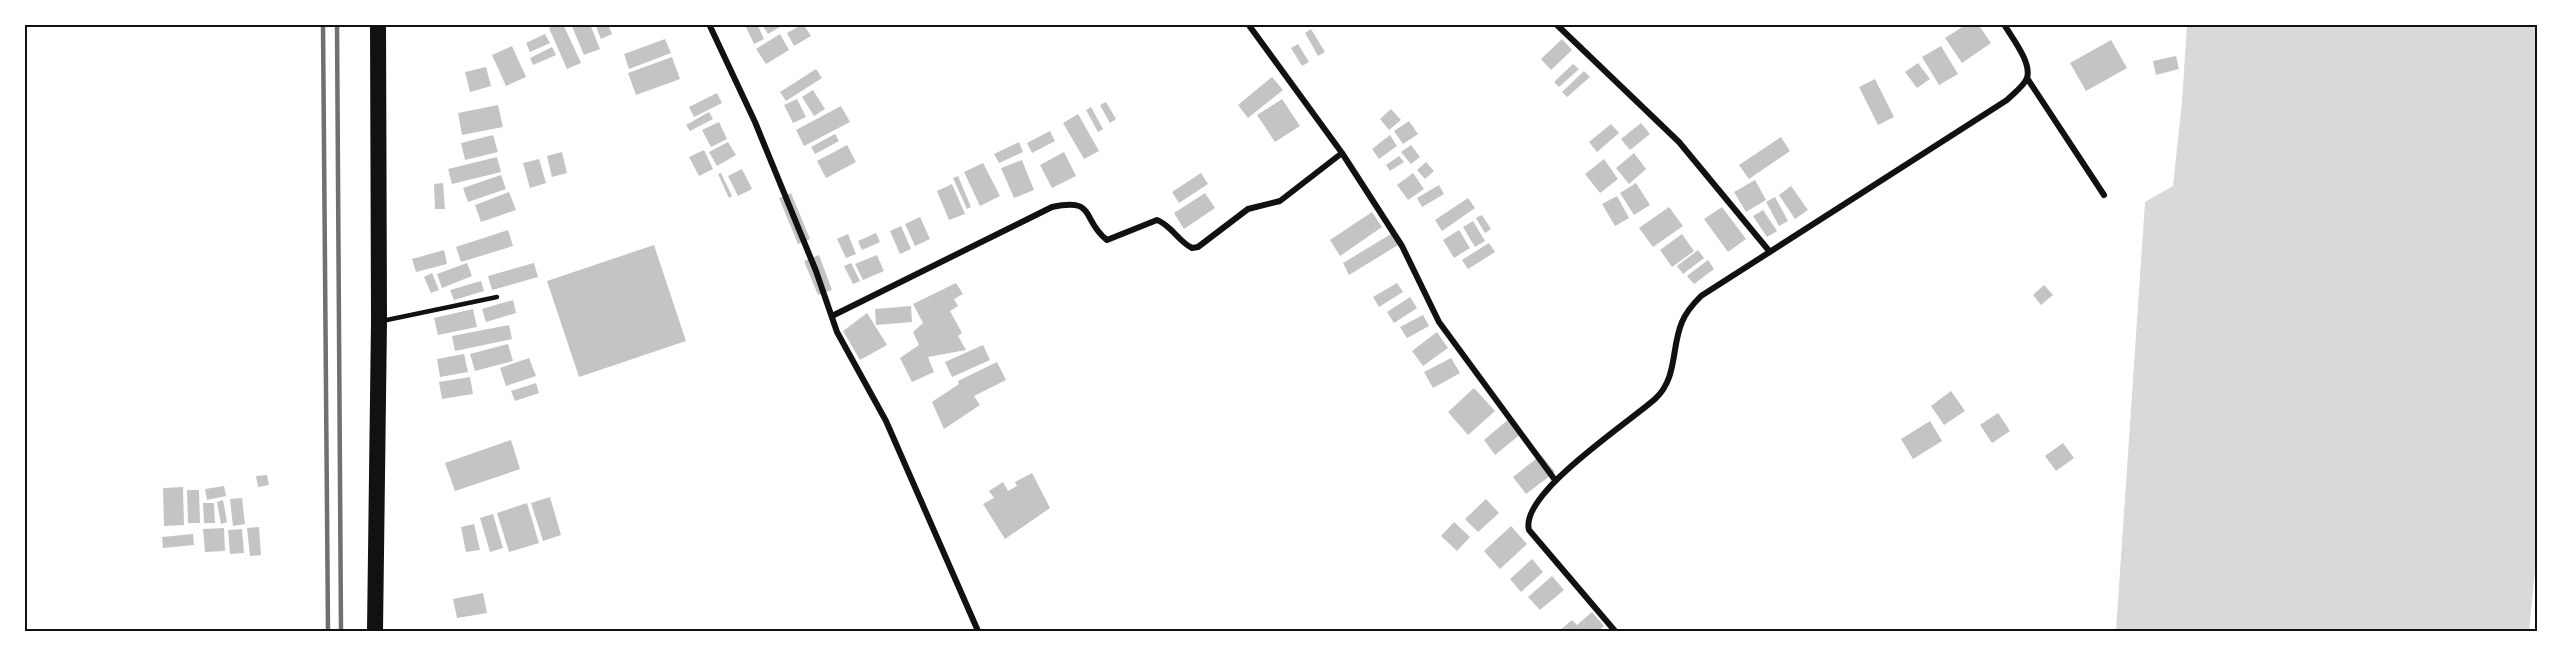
<svg xmlns="http://www.w3.org/2000/svg" width="2561" height="655" viewBox="0 0 2561 655" font-family="'DM Sans',sans-serif">
<rect width="100%" height="100%" fill="#fff"/>
<path fill="#d9d9d9" d="M2187,24h350v527l-8,80h-413l29,-429 28,-16 9,-84z"/>
<path fill="#c4c4c4" d="M558,24h5l18,39 -14,6 -18,-41z
M571,24h19l10,25 -16,6z
M595,24h13l4,10 -11,5z
M757,24l7,15 -10,5 -9,-19z
M762,24h23l-17,10z
M803,24l8,12 -17,10 -7,-13z
M1967,24h11l13,19 -29,20 -17,-25z
M1311,29l14,23 -7,4 -13,-23z
M545,34l5,9 -20,9 -4,-9z
M780,34l9,16 -23,14 -10,-15z
M665,39l6,14 -42,16 -5,-15z
M1562,39l10,11 -21,20 -10,-11z
M2111,40l16,28 -41,23 -16,-28z
M1298,44l11,18 -7,4 -11,-18z
M512,46l14,31 -20,9 -14,-31z
M1941,46l17,28 -19,11 -17,-28z
M552,47l4,8 -23,10 -3,-7z
M2176,56l3,13 -23,6 -3,-14z
M672,57l8,22 -44,16 -8,-22z
M1918,63l12,16 -13,9 -12,-16z
M1573,64l6,5 -20,18 -5,-5z
M486,67l5,19 -21,6 -5,-20z
M816,69l6,9 -36,23 -6,-9z
M1584,71l6,6 -23,20 -5,-5z
M1272,77l11,13 -35,28 -10,-13z
M1875,79l19,38 -16,8 -19,-38z
M813,90l12,19 -11,7 -12,-19z
M717,93l5,10 -28,14 -5,-10z
M797,99l9,18 -13,6 -9,-18z
M1282,99l18,27 -25,16 -18,-27z
M1106,102l10,17 -6,4 -10,-18z
M498,105l5,22 -41,8 -4,-22z
M841,106l9,16 -46,24 -8,-16z
M1091,107l12,22 -5,3 -12,-22z
M1391,109l10,11 -12,10 -9,-11z
M709,112l4,7 -23,12 -4,-6z
M1078,114l21,37 -15,8 -21,-36z
M1409,121l9,13 -15,10 -9,-13z
M719,122l8,17 -16,8 -9,-17z
M1641,123l9,11 -20,16 -9,-11z
M1611,124l8,9 -22,19 -8,-10z
M1050,131l5,10 -23,12 -5,-10z
M835,134l4,7 -24,13 -4,-7z
M493,135l5,17 -33,8 -4,-17z
M1390,135l7,11 -18,13 -7,-10z
M1781,137l9,14 -41,28 -10,-14z
M728,142l8,13 -19,11 -8,-14z
M1019,142l4,10 -24,11 -5,-9z
M847,145l9,17 -30,16 -9,-17z
M1411,145l9,12 -9,7 -10,-12z
M704,150l9,19 -14,7 -10,-19z
M562,152l5,21 -15,4 -5,-21z
M1064,152l12,24 -24,12 -12,-23z
M1634,153l12,16 -17,15 -13,-16z
M1399,156l5,6 -14,9 -4,-6z
M497,157l4,15 -49,12 -4,-15z
M539,159l7,24 -16,5 -7,-25z
M1604,159l14,20 -18,14 -15,-19z
M1022,160l12,30 -20,8 -13,-30z
M1426,162l8,9 -9,8 -8,-9z
M983,163l17,33 -20,10 -16,-34z
M742,169l10,20 -14,7 -10,-20z
M721,173l11,23 -3,2 -11,-24z
M1201,173l7,11 -29,19 -7,-11z
M1413,173l11,16 -16,11 -11,-15z
M501,175l5,14 -38,13 -5,-14z
M958,176l13,31 -4,2 -14,-31z
M1755,180l11,20 -20,12 -12,-20z
M443,183l2,26h-10l-1,-25z
M1636,183l14,22 -16,10 -14,-22z
M952,184l13,30 -16,6 -12,-29z
M1439,185l5,9 -22,13 -5,-9z
M1791,186l17,24 -13,9 -16,-24z
M509,192l7,18 -35,12 -6,-17z
M791,193l19,46 -12,5 -19,-46z
M1205,193l10,15 -31,21 -10,-16z
M1617,196l12,22 -14,8 -13,-22z
M1775,197l13,24 -9,5 -13,-24z
M1468,198l7,10 -33,23 -7,-11z
M1669,207l14,19 -30,21 -14,-19z
M1722,207l24,32 -18,13 -24,-33z
M1763,210l14,21 -10,6 -14,-21z
M1372,212l10,15 -42,29 -10,-16z
M1482,215l9,14 -6,4 -9,-15z
M920,217l10,22 -15,7 -10,-22z
M1473,221l12,20 -10,6 -12,-20z
M901,226l10,23 -11,5 -10,-23z
M508,230l5,16 -52,16 -5,-15z
M1459,230l11,18 -16,10 -11,-18z
M876,233l4,9 -18,8 -4,-9z
M848,234l8,20 -10,4 -9,-19z
M1391,234l7,11 -49,30 -6,-12z
M1682,234l12,17 -22,16 -12,-17z
M1489,243l6,9 -27,17 -6,-9z
M654,245l32,96 -107,36 -32,-96z
M444,250l3,14 -31,8 -4,-13z
M1698,250l6,8 -21,16 -6,-8z
M819,255l13,35 -14,5 -14,-34z
M877,255l7,16 -21,9 -8,-16z
M1708,260l6,9 -20,15 -7,-8z
M467,263l5,13 -30,12 -5,-14z
M534,263l4,14 -46,13 -4,-14z
M851,263l9,18 -7,3 -9,-18z
M432,273l7,17 -8,3 -7,-16z
M481,281l3,10 -30,9 -4,-10z
M956,283l7,11 -9,5 4,7 -8,5 12,22 -4,3 8,14 -38,7 6,15 -22,10 -12,-24 19,-13 -6,-13 10,-9 -10,-19z
M1397,283l6,9 -24,15 -6,-10z
M2044,285l9,10 -12,10 -8,-10z
M1410,297l7,11 -23,15 -7,-11z
M513,300l3,13 -30,9 -4,-13z
M911,306l1,16 -36,3 -1,-16z
M473,309l4,18 -39,8 -4,-17z
M867,313l20,32 -27,15 -17,-29z
M1423,315l6,11 -22,12 -7,-11z
M509,325l3,14 -57,12 -3,-15z
M1437,332l11,16 -25,18 -11,-15z
M508,344l5,17 -38,10 -5,-17z
M983,345l7,15 -38,17 -7,-15z
M464,354l4,18 -28,5 -3,-18z
M529,358l7,18 -30,10 -6,-18z
M1451,358l9,15 -27,15 -9,-16z
M997,362l9,18 -32,16 6,9 -36,24 -12,-27 27,-18 -1,-3z
M470,377l3,17 -31,5 -3,-17z
M536,383l3,10 -24,8 -4,-10z
M1474,388l21,23 -27,24 -20,-23z
M1951,391l14,20 -21,14 -13,-19z
M1998,413l12,18 -18,12 -12,-18z
M1510,418l12,15 -27,22 -11,-15z
M1930,421l12,20 -29,18 -12,-20z
M511,440l9,29 -65,22 -10,-28z
M2063,443l11,15 -18,13 -11,-15z
M1541,455l14,17 -29,22 -13,-17z
M1032,473l18,35 -45,31 -22,-35 11,-6 -5,-7 14,-9 5,9 9,-5 -2,-4z
M267,475l2,10 -11,2 -2,-11z
M224,486l2,10 -19,4 -2,-11z
M183,487l1,38 -20,1 -1,-38z
M187,490h12l1,33h-12z
M550,497l11,38 -18,6 -12,-38z
M242,498l3,26 -12,2 -3,-27z
M1486,499l13,14 -21,19 -13,-13z
M223,500l4,22 -6,2 -4,-22z
M203,503h11l1,20h-11z
M527,503l12,40 -30,9 -12,-39z
M493,514l10,34 -13,4 -10,-34z
M1454,522l16,15 -13,14 -16,-15z
M474,524l6,26 -14,2 -5,-25z
M1511,526l16,18 -27,25 -16,-18z
M259,527l2,28 -11,1 -3,-28z
M224,528l1,23 -20,1 -2,-23z
M242,529l2,24 -14,1 -2,-24z
M193,534l1,11 -31,3 -1,-11z
M1532,559l11,13 -22,20 -11,-13z
M1552,576l12,14 -24,20 -12,-13z
M483,593l4,20 -30,5 -4,-19z
M1592,612l12,14 -6,5h-39l13,-11 5,5z"/>
<g fill="none" stroke-linecap="round" stroke-linejoin="round">
<path stroke="#111" stroke-width="4.5" d="M382,321l115,-24"/>
<path stroke="#111" stroke-width="6" d="M709,24l46,98 61,149 21,61 49,89 92,210
M1248,24l94,129 60,93 37,76 116,158
M1556,24l123,118 91,110
M2027,78l77,117
M832,316l220,-109c45,-10 29,13 55,33l50,-20c14,5 21,21 35,28l6,-1 50,-38 32,-8 62,-48
M1615,631l-86,-101c-10,-36 99,-107 126,-131 23,-21 16,-52 27,-77 4,-10 11,-18 19,-26l306,-196c6,-6 17,-14 20,-22 5,-16 -16,-41 -23,-54"/>
<path stroke="#111" stroke-width="16" d="M375,631l4,-310 -1,-297"/>
<path stroke="#707070" stroke-width="4.5" d="M323,24l5,607
M337,24l4,607"/>
</g>
<rect width="2561" height="655" fill="none" stroke="#ffffff" stroke-width="51"/>
<rect x="26" y="26" width="2510" height="604" fill="none" stroke="#111" stroke-width="2"/>
</svg>
